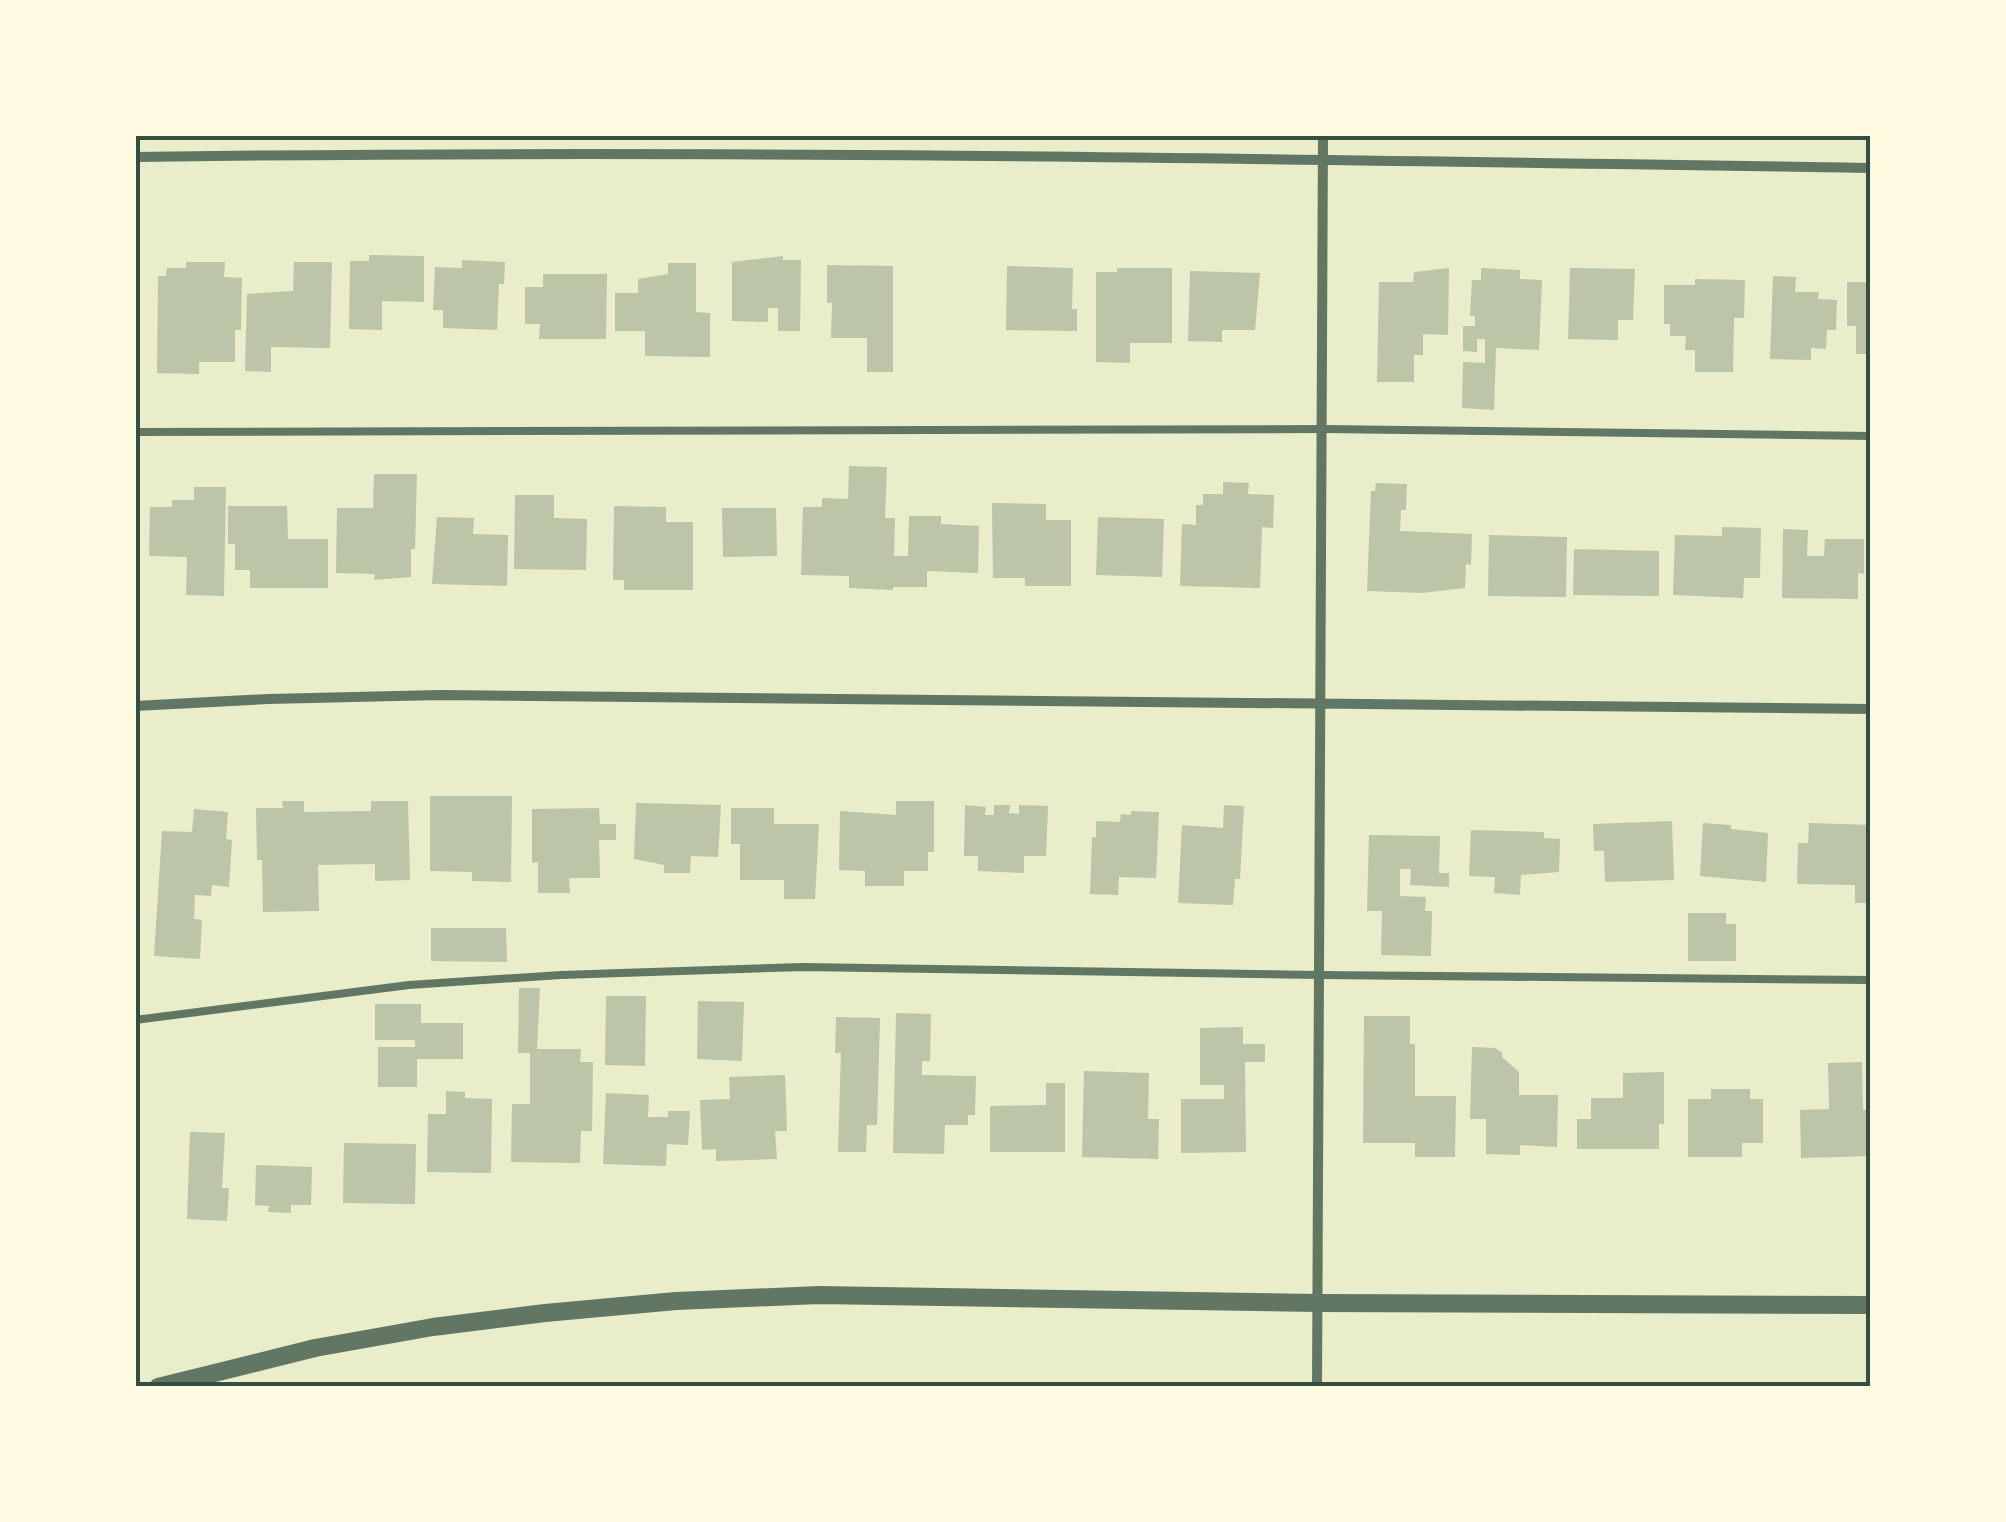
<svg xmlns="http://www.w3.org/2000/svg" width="2006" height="1522" viewBox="0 0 2006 1522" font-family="'IBM Plex Sans',sans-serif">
<rect width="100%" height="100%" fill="#e9edc9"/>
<path fill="#bcc5a7" d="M369,255l55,1v46l-42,-1v29l-33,-1 1,-68h19z
M783,256v4h18l-1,71h-22v-23h-10v14l-36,-1v-59z
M462,260l43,2 -1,22h-5l-2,46 -54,-2v-18h-10l2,-43 27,1z
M186,262h39l-1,15 18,1 -1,52h-6v32h-36v12l-42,-1 1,-97h8l1,-8h19z
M294,262h38l-2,86 -59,-1v25l-26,-1 2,-77 46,-3z
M668,263h28v49l14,1v44l-65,-1v-25h-30v-38h23v-14l30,-5z
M827,265l66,1v106h-26v-34h-36l1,-35h-5z
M1007,266l66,2 -1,41h5v22l-71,-1z
M1117,268h55v75h-42v20l-34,-1v-90h21z
M1449,268l-1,67 -25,-1v21h-9v27h-37l2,-100h34l1,-10z
M1481,268l39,2v9l22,1 -3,70 -43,-2 -2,62 -32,-2 1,-46 22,1v-24h-8v13l-14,-1v-25h12v-10h-5l2,-36h9z
M1570,268l65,1 -2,51h-15v20l-50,-1z
M1190,271l70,2 -5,57h-33v12l-34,-1z
M543,274h64l-1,65h-67l1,-15h-15v-37h18z
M1773,276l23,1 -1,15h24l-1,7 19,1 -1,30h-9l-1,19 -15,-1v12l-41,-1z
M1695,279l50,1 -1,38h-10l-1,54h-38v-22h-10l1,-14h-16v-12h-6v-39h31z
M1847,282h24v72h-15v-28h-9z
M849,466l38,1 -2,51h10l-1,38h14l1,-40h32v8l38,2 -1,47 -51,-2v16h-34v3l-44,-2v-12l-48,-1 2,-68h19v-9l26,1z
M374,474h43l-2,75h-4v28l-37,3 1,-6 -39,-1 1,-65h36z
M1223,482l26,1 -1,11 26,1 -1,33 -11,-1 -2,61 -80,-2 2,-62 14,1v-20h7v-11h20z
M1376,483l31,1 -1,26h-5l-1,21 72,3 -1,31 -5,-1 -1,24 -43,5 -55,-2 4,-100h4z
M194,487h32l-2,109 -38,-1 1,-38 -38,-1 1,-49h22v-7h22z
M515,495h39v23l33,1 -1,51 -72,-1z
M992,503l54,1v16h25v66h-46v-8h-32z
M228,506h59l1,33h40v49h-78v-18h-15v-26h-7z
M614,506l52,1v15h27v68h-69v-10h-11z
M722,508h54l1,48 -54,1z
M437,517l37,1 -1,16 35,1 -1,51 -75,-2z
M1098,517l66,2 -2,58 -66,-2z
M1722,527l39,1 -1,50h-16l-1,20 -70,-3 2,-60 47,1z
M1783,529l25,1 -1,26h17l1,-17h39v35l-6,-1v26l-76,-1z
M1489,535l78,2 -1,60 -78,-1z
M1574,549l85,2v45l-86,-1z
M430,796h82l-1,86 -39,-1v-9l-42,-1z
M282,801h22v11l67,-1v-10h37l2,79 -35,1v-17l-57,1 1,46 -56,1 -1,-52h-5l-1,-52h27z
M896,801h38v51h-6v19h-24v15h-39v-15l-26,-1 1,-59 56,4z
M636,803l85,2 -3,52 -27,-1 -1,17h-26v-8l-30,-6z
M965,805l21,2 -1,8h9v-10h16l-1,8 10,1v-9l29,1 -2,50h-22v17l-46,-2v-15h-14z
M1224,805l20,1 -4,73h-5l-2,26 -55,-2 4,-78 41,3z
M599,808l1,16h16v16h-17l1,38h-31l1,15h-32v-31l-6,1v-54z
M731,808h43v16h45l-4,75h-31v-19h-44v-36h-9z
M194,809l34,3 -2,27 6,1 -3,47 -17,-2 -1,11 -16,-1 -1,24 8,1 -2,39 -46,-3 8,-125 30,1z
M1131,811l28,1 -3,66 -37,-1 -1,18 -28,-1 2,-57h4v-16l24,1 1,-8 10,1z
M1672,821l2,59 -69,2 -1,-31h-10l-1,-27z
M1703,823l28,2v4l37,4 -2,49 -66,-6z
M1809,823l62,2v78h-16v-18l-58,-1 1,-41h10z
M1471,830l73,2v6l16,1 -1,33 -38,3 -1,20 -26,-2 1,-16 -26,-1z
M1369,835l71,1 -1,37h10v14l-39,-2 1,-16h-11v27l26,1 -1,14h7l-1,45 -50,-1 1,-44h-15z
M1688,913h38v11h10v37h-48z
M431,928h75l1,34 -76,-1z
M519,988h21l-3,61h44l-1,13h13l-1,69h-11l-1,32 -69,-1 1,-58h18v-51h-12z
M606,996h40l-1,70 -40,-1z
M698,1001l46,1 -2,59 -45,-2z
M375,1004h46v19h42v36h-46v28h-39v-40h37v-7h-40z
M896,1013l35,1 -1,47h-8v14l54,1 -1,39h-7v10h-23l-1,29 -51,-1z
M1364,1016h46v28h5v52h41l-1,61h-40v-14h-52z
M836,1017l44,1 -3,107h-10l-1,27h-28l3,-99h-6z
M1243,1027v17h22v18h-20l1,90 -65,1v-54h43v-14h-24v-57z
M1472,1047l23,1 7,5v4l17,15v23h39l-1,52 -37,-2v10l-34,-1v-35h-16z
M1862,1062l1,48h8v46l-70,2 -1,-48 29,-1 -1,-46z
M1084,1071l65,2 -1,46h11l-1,40 -76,-2z
M1664,1072v52h-5v25h-82v-30h14v-21h32v-25z
M785,1075l2,56h-12l2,28 -61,2v-12l-14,1 -2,-50 30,-1 -1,-22z
M1046,1083h19v69h-75v-46l56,-1z
M1711,1089h39v10h13v44h-21v14h-54v-58h23z
M446,1091l19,1v6l27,1 -1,74 -64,-1 1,-58h18z
M606,1093l43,2 -1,22h20v-6h22l-2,34 -21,-1 -1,22 -63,-2z
M190,1132l35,1 -3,55h7l-2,33 -40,-2z
M344,1143l72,1 -1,60 -72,-1z
M256,1165l56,2 -1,38h-20v8l-23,-1 1,-6 -14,-1z"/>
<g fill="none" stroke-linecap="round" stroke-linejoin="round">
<path stroke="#617663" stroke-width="8" d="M135,432l1188,-3 548,7
M135,1020l274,-35 152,-10 242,-8 516,8 552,5"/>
<path stroke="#617663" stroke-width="10" d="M135,157c579,-8 1158,2 1736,11
M135,706l133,-7 171,-4 1432,14
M1317,1387l6,-1252"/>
<path stroke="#617663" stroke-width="18" d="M158,1387l157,-39 118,-21 112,-14 131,-12 143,-6 499,8 553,2"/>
</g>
<rect width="2006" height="1522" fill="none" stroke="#fefae0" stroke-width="275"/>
<rect x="138" y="138" width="1730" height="1246" fill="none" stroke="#344e41" stroke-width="4"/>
</svg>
